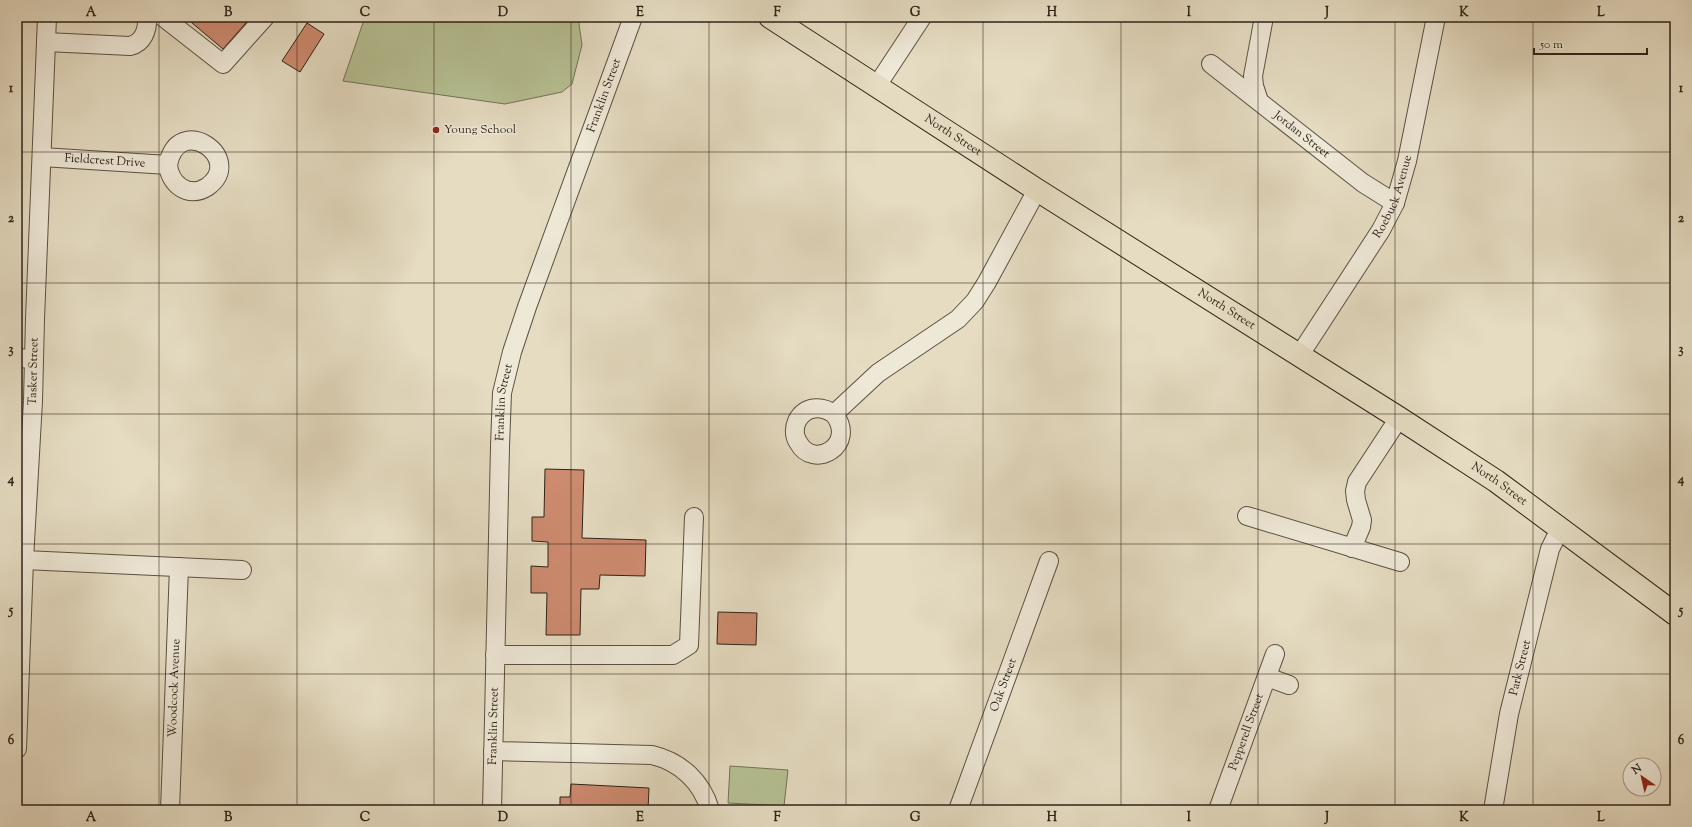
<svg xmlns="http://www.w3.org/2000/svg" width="1692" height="827" viewBox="0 0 1692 827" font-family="'Sorts Mill Goudy',serif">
<rect width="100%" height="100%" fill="#e5dcc2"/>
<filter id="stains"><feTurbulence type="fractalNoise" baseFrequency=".005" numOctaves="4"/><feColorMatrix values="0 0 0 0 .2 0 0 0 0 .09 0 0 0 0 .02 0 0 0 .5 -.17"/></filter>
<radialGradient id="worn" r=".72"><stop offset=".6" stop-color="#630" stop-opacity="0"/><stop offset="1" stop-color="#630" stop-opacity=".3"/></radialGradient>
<path fill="#b6c093" stroke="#727256" d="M365,17h213l4,28 -10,39 -10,8 -57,12 -162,-23z
M730,766l58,4 -4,36 -56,-3z"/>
<path fill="#ce8b70" stroke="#2f2318" d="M185,17h66l-28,32z
M307,23l17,11 -24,38 -18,-11z
M545,469l39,1 -2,68 64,2 -1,36 -45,-1 -1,14h-18l-1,46h-34l1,-42h-16v-27l17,1v-25l-16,-1v-24h12z
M718,612l39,1 -1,32 -39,-1z
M571,784l78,4 -1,22h-88v-13h10z"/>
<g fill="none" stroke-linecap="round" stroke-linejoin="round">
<g stroke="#5c5142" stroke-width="20">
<g id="minor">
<path d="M163,17l60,47 42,-47"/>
<path d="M46,42l84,4c13,-3 18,-16 17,-29"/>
<path id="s1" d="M1211,64l152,119 32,20"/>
<path d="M876,87l46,-70"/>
<path d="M1259,101l-5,-15 -1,-10 11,-59"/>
<path id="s2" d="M42,157l126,8c10,-54 79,-6 39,22 -19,12 -37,-3 -39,-22"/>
<path id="s3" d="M1299,356l82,-126 14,-27 12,-42 29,-144"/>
<path d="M17,358l17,1"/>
<path d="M834,414c24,31 -21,57 -36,28 -4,-6 -4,-14 -1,-21 8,-15 24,-16 37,-7l44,-41 80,-54 17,-18 12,-19 50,-92"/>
<path d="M1247,516l153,46"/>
<path d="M1352,548l9,-21 1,-7 -6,-20 -1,-9 2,-9 42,-64"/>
<path d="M24,560l218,10"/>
<path d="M495,655h178l16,-10 5,-128"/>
<path d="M1267,677l22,8"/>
<path id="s4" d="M17,749l7,-189 9,-159 2,-82 12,-302"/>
<path d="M493,751l159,4c29,7 50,27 58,55"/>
<path id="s5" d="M170,810l9,-243"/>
<path id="s6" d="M492,810l8,-364 2,-53 10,-41 15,-45 106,-290"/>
<path id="s7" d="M958,810l91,-249"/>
<path id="s8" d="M1218,810l57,-156"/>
<path id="s9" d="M1493,810l16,-96 41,-165 10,-20"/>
</g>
</g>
<g stroke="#2f2318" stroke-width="24">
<g id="major">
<path id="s10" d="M770,17l267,173 362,228 97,63 179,133"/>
</g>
</g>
<use href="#minor" stroke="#eee8d7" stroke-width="18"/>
<use href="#major" stroke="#e5dcc2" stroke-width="22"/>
</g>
<path fill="none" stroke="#2f2318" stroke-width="1" stroke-opacity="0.55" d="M159,17v793M297,17v793M434,17v793M571,17v793M709,17v793M846,17v793M983,17v793M1121,17v793M1258,17v793M1395,17v793M1533,17v793M17,152h1658M17,283h1658M17,414h1658M17,544h1658M17,674h1658"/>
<circle fill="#8f2418" stroke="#eee8d7" stroke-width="1.5" cx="436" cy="130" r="4"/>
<g text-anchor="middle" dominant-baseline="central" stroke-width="3" stroke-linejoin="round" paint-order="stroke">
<g font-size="12" fill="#2f2318" stroke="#eee8d7">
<text stroke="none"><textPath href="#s6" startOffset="732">Franklin Street</textPath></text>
<text stroke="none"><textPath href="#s1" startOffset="115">Jordan Street</textPath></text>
<text stroke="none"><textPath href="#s10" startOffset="218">North Street</textPath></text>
<text stroke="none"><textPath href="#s2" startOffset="63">Fieldcrest Drive</textPath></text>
<text stroke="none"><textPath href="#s3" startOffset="186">Roebuck Avenue</textPath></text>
<text stroke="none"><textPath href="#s10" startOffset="542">North Street</textPath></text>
<text stroke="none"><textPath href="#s4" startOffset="378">Tasker Street</textPath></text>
<text stroke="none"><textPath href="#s6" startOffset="408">Franklin Street</textPath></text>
<text stroke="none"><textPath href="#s10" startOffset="866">North Street</textPath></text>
<text stroke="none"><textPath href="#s9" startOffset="145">Park Street</textPath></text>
<text stroke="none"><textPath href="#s7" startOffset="133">Oak Street</textPath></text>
<text stroke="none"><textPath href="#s5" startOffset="122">Woodcock Avenue</textPath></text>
<text stroke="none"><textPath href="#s6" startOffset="84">Franklin Street</textPath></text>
<text stroke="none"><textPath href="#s8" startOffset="83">Pepperell Street</textPath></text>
</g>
<g font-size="12" fill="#2f2318" stroke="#eee8d7" text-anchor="start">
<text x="444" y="130">Young School</text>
</g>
</g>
<rect width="1692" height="827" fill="none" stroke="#e5dcc2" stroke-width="44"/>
<g transform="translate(1642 777) rotate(326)"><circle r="19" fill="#eee8d7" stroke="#a2998b"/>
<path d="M0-3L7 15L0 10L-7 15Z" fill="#8f2418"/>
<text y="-6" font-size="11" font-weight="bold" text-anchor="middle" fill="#2f2318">N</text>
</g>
<path d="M1534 48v6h113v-6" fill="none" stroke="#2f2318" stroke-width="2"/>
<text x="1540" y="48" font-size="12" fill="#2f2318" stroke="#eee8d7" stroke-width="3" paint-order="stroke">50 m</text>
<rect x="22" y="22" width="1648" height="783" fill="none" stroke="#2f2318" stroke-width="1.5"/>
<g font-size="13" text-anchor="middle" font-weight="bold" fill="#2f2318">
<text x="91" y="16">A</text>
<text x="228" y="16">B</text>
<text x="365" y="16">C</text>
<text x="503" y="16">D</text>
<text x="640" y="16">E</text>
<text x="777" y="16">F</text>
<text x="915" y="16">G</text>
<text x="1052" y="16">H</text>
<text x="1189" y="16">I</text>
<text x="1327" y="16">J</text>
<text x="1464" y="16">K</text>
<text x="1601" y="16">L</text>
<text x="11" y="92">1</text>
<text x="1681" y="92">1</text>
<text x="11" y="222">2</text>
<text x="1681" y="222">2</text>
<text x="11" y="353">3</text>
<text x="1681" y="353">3</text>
<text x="11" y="483">4</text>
<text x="1681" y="483">4</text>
<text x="11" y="614">5</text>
<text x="1681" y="614">5</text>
<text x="11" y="744">6</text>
<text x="1681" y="744">6</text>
<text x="91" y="821">A</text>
<text x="228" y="821">B</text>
<text x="365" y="821">C</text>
<text x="503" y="821">D</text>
<text x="640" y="821">E</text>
<text x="777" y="821">F</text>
<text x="915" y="821">G</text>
<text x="1052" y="821">H</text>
<text x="1189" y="821">I</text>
<text x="1327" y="821">J</text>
<text x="1464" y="821">K</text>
<text x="1601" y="821">L</text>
</g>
<rect width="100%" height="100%" filter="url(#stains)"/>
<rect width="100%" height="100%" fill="url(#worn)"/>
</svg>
